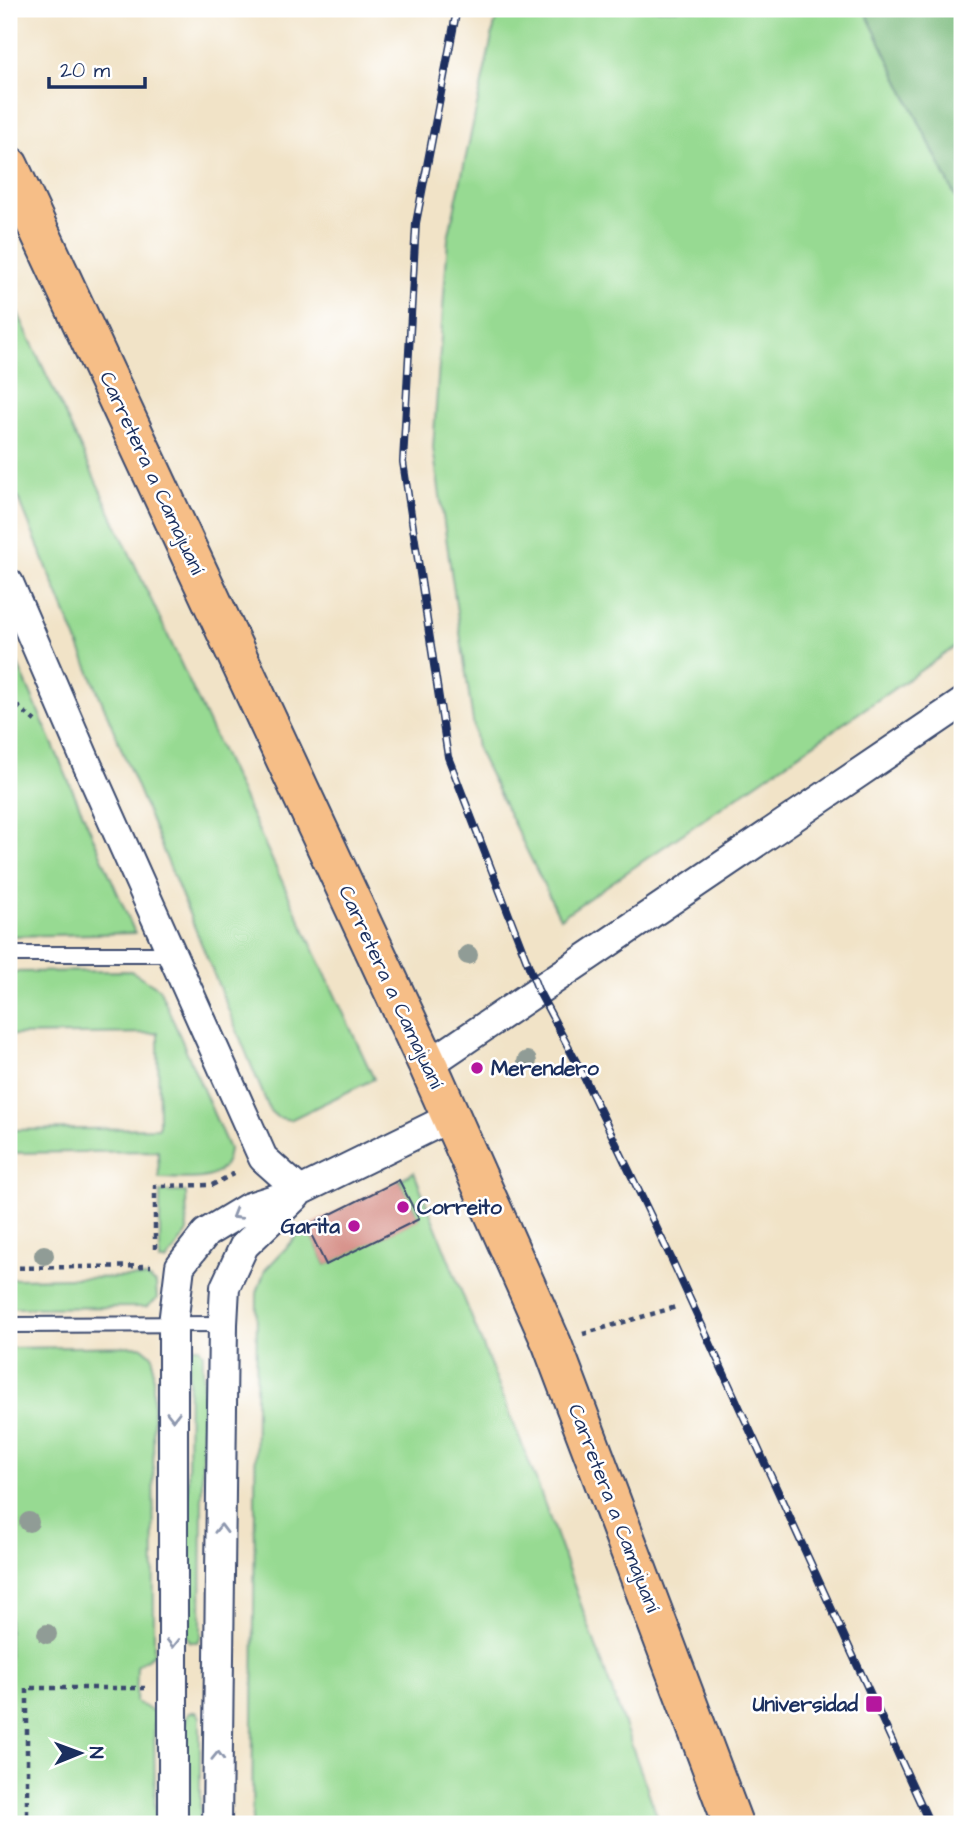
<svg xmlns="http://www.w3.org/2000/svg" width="971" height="1833" viewBox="0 0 971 1833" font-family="'Architects Daughter',sans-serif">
<rect width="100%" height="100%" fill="#fff"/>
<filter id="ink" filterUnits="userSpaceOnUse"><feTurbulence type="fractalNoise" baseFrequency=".0143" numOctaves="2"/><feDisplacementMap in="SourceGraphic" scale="14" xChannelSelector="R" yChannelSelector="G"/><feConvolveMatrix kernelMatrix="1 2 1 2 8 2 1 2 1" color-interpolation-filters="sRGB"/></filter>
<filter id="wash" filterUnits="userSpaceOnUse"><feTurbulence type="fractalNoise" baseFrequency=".00686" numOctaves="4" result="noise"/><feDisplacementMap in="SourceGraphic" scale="28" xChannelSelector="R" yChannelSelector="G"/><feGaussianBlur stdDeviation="1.57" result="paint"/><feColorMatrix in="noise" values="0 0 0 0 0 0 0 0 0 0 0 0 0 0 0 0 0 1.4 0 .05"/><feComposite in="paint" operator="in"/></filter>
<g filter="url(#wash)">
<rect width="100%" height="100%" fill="#f1e3c7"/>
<path fill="#97da92" stroke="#598478" stroke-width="2" d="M498,9h366l98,201v432l-402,276 -83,-169 -44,-301 15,-209z
M9,294l365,785 -84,41 -13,-3 -7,-6 -252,-614 -9,-10z
M9,644l126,289 -126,3z
M131,971l28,17 70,161c-3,38 -42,29 -70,29l-1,-27 -149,2v-23l150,-2 -1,-95 -149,2v-63z
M414,1172l122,308 124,344h-408l5,-531 8,-23 42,-44 19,39 93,-47 -20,-38z
M160,1192h26l1,41 -21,28h-6z
M146,1277l10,7 1,15 -11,8 -137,1v-29z
M141,1346l12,10 1,298 -17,12 -1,36 18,10 1,112h-146v-476z
M192,1347h7l4,6 -2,283 -4,6h-7l-3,-6 2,-283z
M189,1712h7l4,5v107h-15l1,-106z"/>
<path fill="#79ba7c" stroke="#4a746d" stroke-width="2" d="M864,9h98v201z"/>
<g id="blocks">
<path fill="#d8948d" d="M399,1180l20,39 -93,46 -19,-39z"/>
</g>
</g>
<g filter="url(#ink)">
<use href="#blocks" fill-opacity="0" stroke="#3b4a6e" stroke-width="2"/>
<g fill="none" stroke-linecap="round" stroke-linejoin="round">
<g stroke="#3b4a6e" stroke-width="18">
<path id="service" d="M9,954h164
M9,1325l214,-1"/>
</g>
<g stroke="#3b4a6e" stroke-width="32">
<path id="minor" d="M9,583l78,181 176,394 37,33
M428,1065l534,-362
M173,1824v-500l7,-58 26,-33 43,-26 51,-16 151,-74
M217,1824l6,-500 2,-37 19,-41 52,-50"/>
</g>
<g stroke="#3b4a6e" stroke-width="42">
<path id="primary" d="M9,166l419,899 124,279 181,480"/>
</g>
<path stroke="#3b4a6e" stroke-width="4.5" stroke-dasharray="5 5" stroke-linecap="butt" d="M9,699l26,22
M155,1249v-63l57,-1 25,-13
M9,1268l142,-2
M583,1334l93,-27
M27,1824v-136h118"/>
<use href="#service" stroke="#fff" stroke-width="14"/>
<use href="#minor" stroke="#fff" stroke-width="28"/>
<use href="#primary" stroke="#f6be87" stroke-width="38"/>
<g stroke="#1b2f5e" stroke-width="8">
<path id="rail" d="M457,9l-41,214 -13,239 45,295 90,233 43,81 91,189 258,564"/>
</g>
<use href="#rail" stroke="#fff" stroke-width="5" stroke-dasharray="16" stroke-linecap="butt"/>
</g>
<g fill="#909c96">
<circle cx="468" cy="955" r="10"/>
<circle cx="527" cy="1061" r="10"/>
<circle cx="44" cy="1255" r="10"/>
<circle cx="29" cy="1522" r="10"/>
<circle cx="47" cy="1634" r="10"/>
</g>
<defs><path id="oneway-chevron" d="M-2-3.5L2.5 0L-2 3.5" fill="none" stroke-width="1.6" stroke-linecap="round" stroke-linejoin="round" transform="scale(1.75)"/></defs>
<g stroke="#8d97ae">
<use href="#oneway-chevron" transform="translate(236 1215) rotate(149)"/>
<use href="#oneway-chevron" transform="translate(173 1416) rotate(90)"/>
<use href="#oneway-chevron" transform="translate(221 1529) rotate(-89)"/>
<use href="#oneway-chevron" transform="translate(173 1643) rotate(90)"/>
<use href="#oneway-chevron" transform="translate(218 1756) rotate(-89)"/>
</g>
</g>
<g fill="#b5179e" stroke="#fff" stroke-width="2.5">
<circle cx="477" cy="1068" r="7"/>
<circle cx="403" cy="1207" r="7"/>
<circle cx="354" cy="1226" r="7"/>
<rect x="865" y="1695" width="18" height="18" rx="3.5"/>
</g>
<g text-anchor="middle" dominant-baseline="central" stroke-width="5" stroke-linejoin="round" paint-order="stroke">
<g font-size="21" fill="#1b2f5e" stroke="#fff">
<text transform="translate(152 473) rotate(65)">Carretera a Camajuaní</text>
<text transform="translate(391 987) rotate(65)">Carretera a Camajuaní</text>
<text transform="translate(614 1508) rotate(69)">Carretera a Camajuaní</text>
</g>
<g font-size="21" font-weight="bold" fill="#1b2f5e" stroke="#fff" text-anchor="start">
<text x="491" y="1068">Merendero</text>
<text x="417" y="1207">Correito</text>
<text x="340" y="1226" text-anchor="end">Garita</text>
<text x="858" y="1704" text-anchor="end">Universidad</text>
</g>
</g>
<rect width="971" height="1833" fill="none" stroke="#fff" stroke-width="35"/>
<g transform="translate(80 1753) rotate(89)" stroke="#ffffff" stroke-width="5" paint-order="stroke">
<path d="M0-5L12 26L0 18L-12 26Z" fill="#1b2f5e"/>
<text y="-10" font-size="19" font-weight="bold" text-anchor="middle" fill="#1b2f5e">N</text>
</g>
<path d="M49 77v10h96v-10" fill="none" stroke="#1b2f5e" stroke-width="3.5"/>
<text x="60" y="77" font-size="21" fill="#1b2f5e" stroke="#ffffff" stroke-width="5" paint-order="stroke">20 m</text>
</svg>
